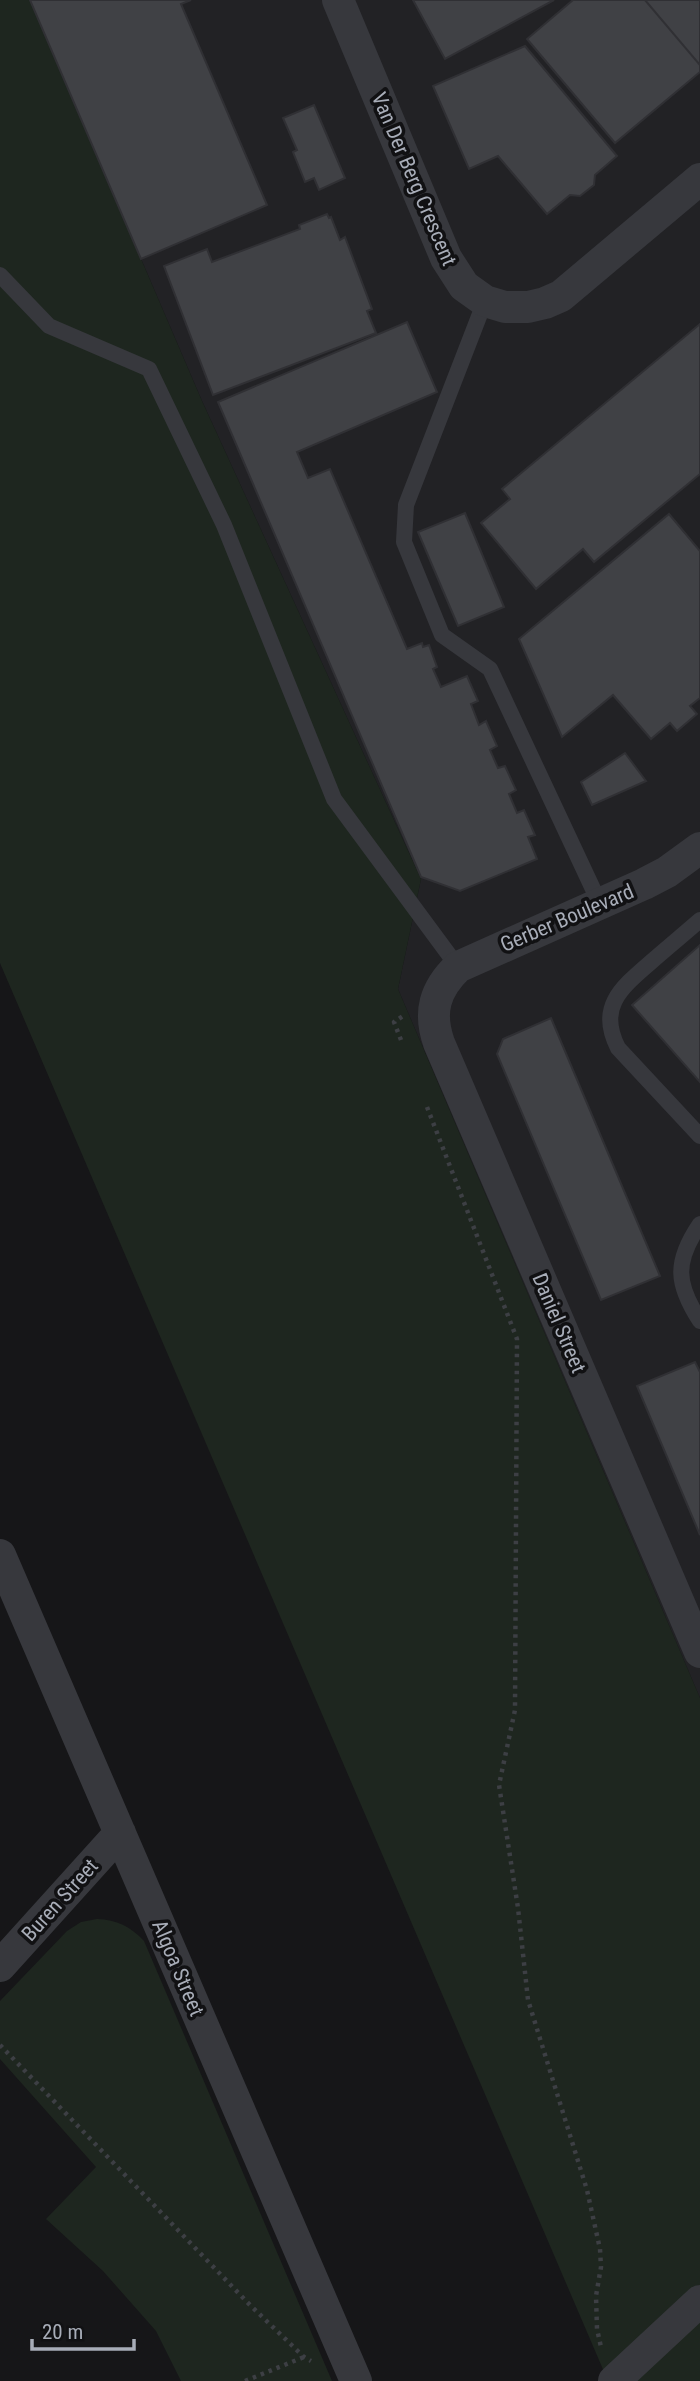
<svg xmlns="http://www.w3.org/2000/svg" width="700" height="2381" viewBox="0 0 700 2381" font-family="'Roboto Condensed',sans-serif">
<rect width="100%" height="100%" fill="#161618"/>
<path fill="#222225" d="M30,0h670v1698l-302,-709 23,-110 -219,-478z"/>
<path fill="#1e261f" d="M0,0h30l172,401 219,478 -23,110 302,709v683h-92l-608,-1418z
M97,1919c20,1 33,7 47,22l188,440h-151l-25,-50 -53,-60 -57,-52 50,-52 -96,-108v-58l67,-70 14,-9z"/>
<path fill="#404145" stroke="#303034" stroke-width="2" d="M30,0h161l-10,4 86,201 -126,54z
M413,0h141l-109,59z
M573,0h72l55,65v7l-85,71 -88,-104z
M645,0h55v65z
M525,46l92,110 -22,19 -1,10 -14,11 -10,-1 -23,19 -49,-58 -29,13 -36,-83z
M314,105l31,73 -26,12 -5,-12 -9,4 -12,-30 4,-2 -14,-32z
M327,214l2,4 2,-1 9,23 5,-3 27,72 -5,2 9,22 -163,62 -49,-129 43,-17 5,13 88,-33 -1,-4z
M407,322l30,70 -140,60 11,26 22,-9 77,180 15,-6 1,4 6,-2 8,22 -4,2 8,18 26,-11 11,25 -7,3 8,21 7,-4 11,25 -7,4 8,18 7,-2 11,24 -7,4 8,19 7,-3 11,25 -7,2 9,22 -77,32 -39,-14 -203,-475z
M700,324v150l-106,88 -11,-13 -47,40 -55,-66 29,-24 -8,-10z
M465,513l39,94 -46,19 -40,-94z
M669,514l31,37v147l-10,8 7,8 -20,17 -7,-8 -19,16 -38,-44 -51,42 -43,-98z
M625,753l21,28 -54,24 -11,-23z
M700,945v137l-68,-77z
M551,1018l109,258 -59,24 -104,-246 6,-15z
M695,1362l5,10v163l-63,-149z"/>
<g fill="none" stroke-linecap="round" stroke-linejoin="round">
<path stroke="#3d3f44" stroke-width="4.5" stroke-dasharray="3.5 5" stroke-linecap="butt" d="M401,1040l-7,-18 9,-6
M427,1107l90,232 -2,371 -16,75 19,123 10,92 59,190 13,59 1,18 -5,29 1,33 4,18
M0,2045l250,260 54,52 7,4
M245,2381l59,-24"/>
<path stroke="#37383d" stroke-width="16" d="M0,275l49,51 100,43 75,156 110,274 124,168
M485,301l-79,204 -2,37 38,93 48,34 110,235
M700,920c-16,14 -33,28 -49,42 -30,26 -54,45 -33,86l82,88
M700,1224c-26,38 -24,60 0,97"/>
<path stroke="#37383d" stroke-width="32" d="M338,0l108,258 18,28 21,15 20,6h23l17,-4 16,-7 139,-117
M700,848l-33,24 -23,12 -186,83c-23,22 -30,45 -19,76l261,609
M0,1555l356,826
M0,1966l120,-133
M614,2381l86,-80"/>
</g>
<g text-anchor="middle" dominant-baseline="central" stroke-width="7" stroke-linejoin="round" paint-order="stroke">
<g font-size="21" fill="#a8adb8" stroke="#111113">
<text transform="translate(414 179) rotate(67)">Van Der Berg Crescent</text>
<text transform="translate(567 918) rotate(-23)">Gerber Boulevard</text>
<text transform="translate(559 1323) rotate(67)">Daniel Street</text>
<text transform="translate(60 1900) rotate(-48)">Buren Street</text>
<text transform="translate(178 1968) rotate(67)">Algoa Street</text>
</g>
</g>
<path d="M32 2339v10h102v-10" fill="none" stroke="#a8adb8" stroke-width="3.5"/>
<text x="42" y="2339" font-size="21" fill="#a8adb8" stroke="#111113" stroke-width="5" paint-order="stroke">20 m</text>
</svg>
